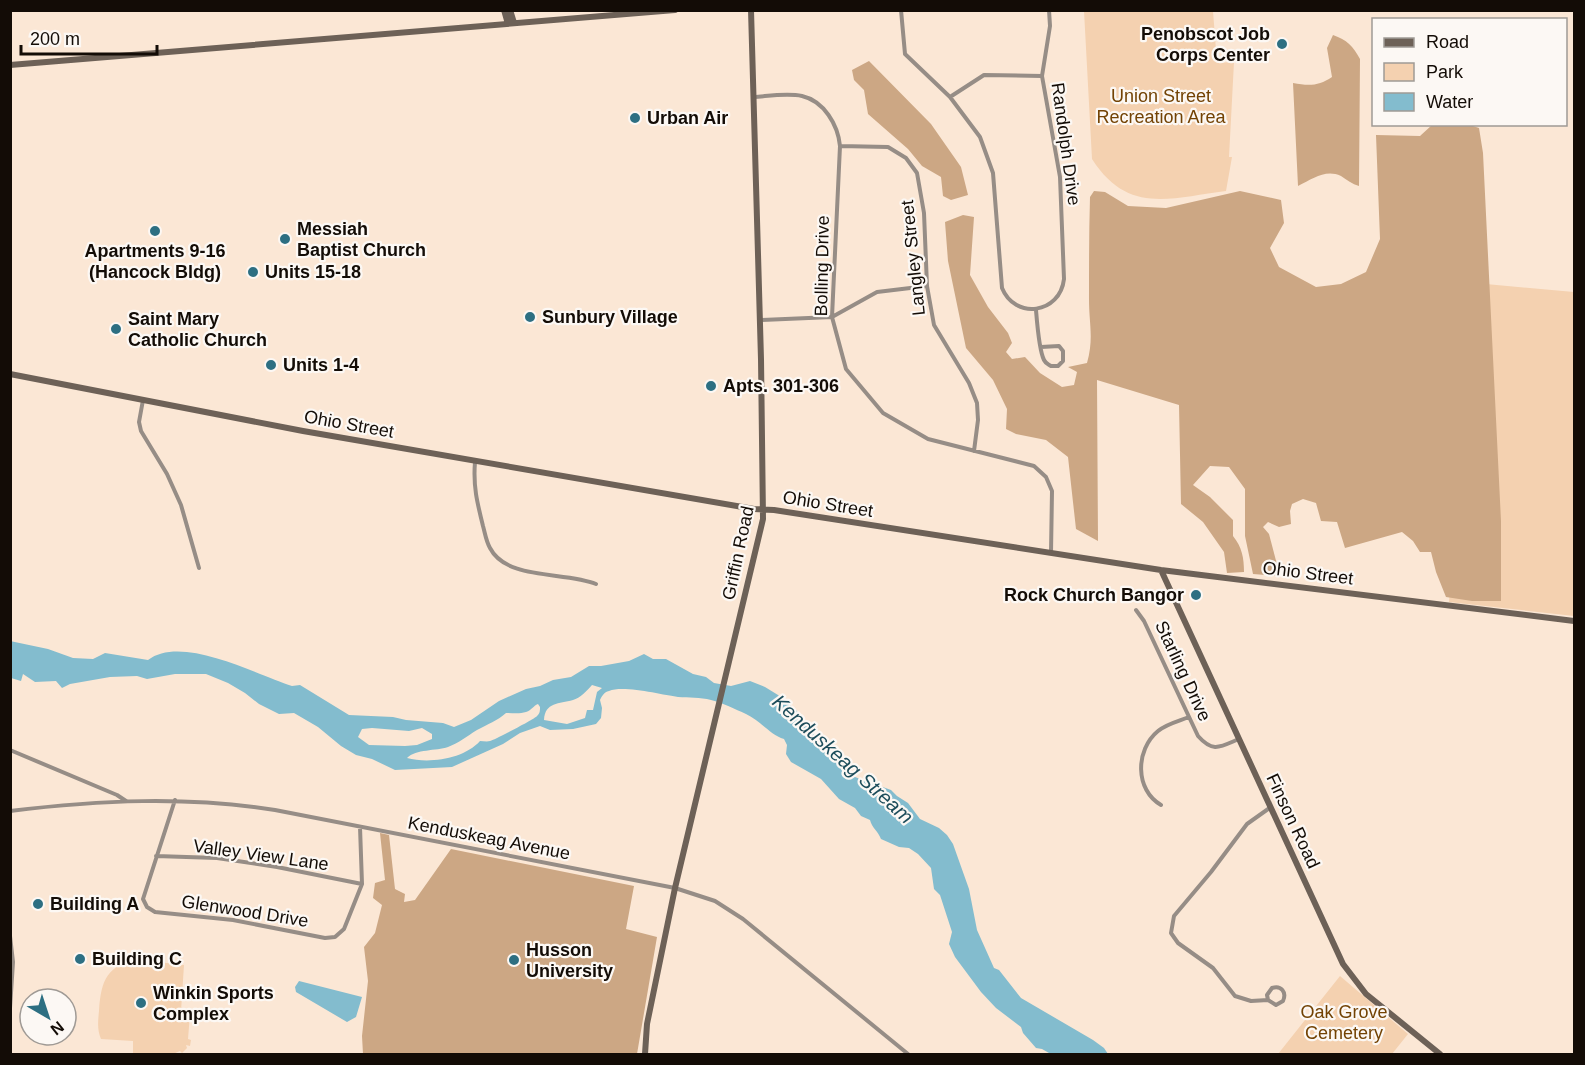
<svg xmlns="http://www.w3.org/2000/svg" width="1585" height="1065" viewBox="0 0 1585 1065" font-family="Helvetica,sans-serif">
<rect width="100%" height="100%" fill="#fbe7d5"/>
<path fill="#f4d1b0" d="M1084,11h129l4,52 17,-1 -5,95h3l-6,34c-56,7 -98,24 -134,-32z
M1475,283l99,9v324l-125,-14z
M140,960l44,5 -3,46 9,3 -2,25 3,1 -1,6 -4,-1 1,3 -5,5 -2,-2 -7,3h-40v-13l-32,-2c-4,-9 -3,-18 -2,-28 2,-31 8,-47 41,-51z
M1340,976l68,58 -16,20h-114z"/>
<path fill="#cca784" d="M1333,35c14,5 20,11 27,24l-1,127c-7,-2 -12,-6 -18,-10 -16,-7 -28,3 -43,10l-5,-103c16,3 26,3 39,-6l-5,-29z
M869,61l62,63 30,43 7,28 -17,5 -8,-4 -2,-19 -19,-11 -14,-17 -40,-35 -4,-24 -10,-10 -2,-10z
M1432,125h38l9,3 4,25 18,368v80h-29l-26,-4 -10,-25 -5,-20h-11l-7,-11 -11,-9 -57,16 -8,-26 -16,-1 -5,-18 -13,-4 -11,5 -2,7 1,13 -12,3 -11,-5 -5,5 6,7 11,42 -27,-2 -8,-38v-47l-16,-22 -19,-1 -17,19 17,12 23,23v16c9,11 11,22 11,36l-17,1 -3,-21 -21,-30 -22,-18 -2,-99 -82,-25 1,161 -22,-12 -8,-72 -22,-17 -30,-6 -10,-5 1,-20 -14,-29 -27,-32 -18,-87 -3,-39 18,-7 11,2 -4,58 18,32 20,26 4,10 -6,9 6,7 13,-2 15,16 22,14 12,-2 3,-13 -9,-5 19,-4c7,-25 2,-39 2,-64 0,-34 0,-68 1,-102l4,-6 11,1 23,14 38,2 74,-17 41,9 3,23 -14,25 9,19 37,20 25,-3 25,-12 14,-33 -4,-104 44,1z
M380,833l9,2 6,54 10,5 -1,8 11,-2 36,-51 183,37 -8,43 31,8 -20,117h-274l-1,-18 6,-55 -4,-34 11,-14 7,-28 -9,-7 2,-15 10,-3z"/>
<path fill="#83bcce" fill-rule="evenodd" d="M10,641l38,8 25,9 20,1 12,-6 43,7c34,-26 109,15 144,26l8,-1 49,30 44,2 13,3 37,3 11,4 17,-7 28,-19 27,-12 14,-3 13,-6 18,-3 18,-11h12l28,-5 15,-7 9,5h13l27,15 13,3 8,6 17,3 19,-5 15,6 13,8 18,15 23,30 36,37 36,13 6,6 11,7 12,16 19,9 8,7 6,9 16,45 8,41 17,38 5,2 22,28 72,42 11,8 4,6h-46l-13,-1 -7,-4 -6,-1 -13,-15 -2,-6 -25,-19 -15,-16 -26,-35 -6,-13 3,-12 -12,-37 -6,-6 -3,-21 -13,-14 -9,-6 -10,-1 -18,-8c-3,-8 -9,-11 -11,-19l-9,-4 -6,-8 -16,-9 -18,-20 -30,-17 -5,-8 1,-9 -3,-6c-14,-4 -23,-18 -38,-25 -11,-5 -23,-11 -35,-14 -11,-3 -22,-2 -33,-3 -16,-2 -54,-12 -69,-6 -5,1 -7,5 -9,9l2,8 -1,10 -5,6 -23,5 -23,1 -10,-4 -20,7 -17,11 -51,23 -57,3 -23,-11 -16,-4 -15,-9 -23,-19 -24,-14 -15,1 -20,-10 -14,-11 -17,-10 -22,-9h-31l-28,5 -10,-3 -27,1 -40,7 -8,4 -6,-7 -21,1 -12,-8 -2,7 -10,-3zM592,685l10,3 -5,4 -4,18h-6l-2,8 -18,6 -23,-4c1,-18 15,-16 29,-20 7,-2 14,-9 19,-15zM538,704l2,3c0,4 0,6 -3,9 -2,3 -43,24 -47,25 -3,1 -7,0 -10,0 -16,18 -51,23 -73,17 9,-9 29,-7 41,-11 11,-4 19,-11 29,-17 11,-6 20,-9 29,-17 7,0 14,1 20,-1 6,-2 7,-6 12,-8zM372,728l37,3 13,-3 10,6v5l-15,6 -12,1 -36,-1 -11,-8 4,-8z
M299,981l63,16 -6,20 -9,5 -51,-30 -1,-5z"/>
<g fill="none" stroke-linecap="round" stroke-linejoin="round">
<path stroke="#968d86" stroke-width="4" d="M901,10l4,44 45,43 30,40 13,36 9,115c13,32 58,26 62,-9l-4,-102 -18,-101 8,-50 -1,-16
M754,97c15,-1 33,-4 48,-1 22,5 36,29 38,50l-8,171 14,52 37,44 45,26 106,27 12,11 6,14 -1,62
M950,97l34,-22 58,1
M840,146l48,1 18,11 11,15 7,40 3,73 7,39 35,58 8,20 1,17 -4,31
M1036,310c1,12 3,40 8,50 2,4 4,4 7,6h7l5,-5v-10l-4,-5 -18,1
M761,320l71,-3 45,-25 50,-6
M143,400l-4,22 2,9 26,43 14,31 18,63
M475,462c-2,24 2,40 8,64 2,7 3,15 7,22 17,33 76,23 106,36
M1136,610l8,11 54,115c15,17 22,11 41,3
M10,750l107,45 9,6
M175,800l-32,99 4,8 8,5 78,8 92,18 10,-1 9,-8 18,-45 -2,-57
M1161,805c-26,-15 -26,-55 -3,-74 8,-7 21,-10 31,-14
M10,811c89,-11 177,-15 265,-1l400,78 40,13 28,18 165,135
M156,856l61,2 60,9 85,17
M10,936l3,26 -3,46
M1268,1000l-1,-5 5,-7c9,-3 15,4 11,13l-7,4 -8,-5 -17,1 -16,-5 -22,-28 -35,-25 -7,-10 3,-17 37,-44 36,-48 24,-17"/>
<path stroke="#6d6157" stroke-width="6" d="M504,10l4,14
M510,10l4,13
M10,65l665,-55
M10,374l293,57 451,78 20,1 387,60 413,51
M1161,570l182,394 23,30 74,60
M645,1054l2,-30 28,-136 88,-369 -2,-160 -10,-349"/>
</g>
<g fill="#2d6f82" stroke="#fcf8f4" stroke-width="2">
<circle cx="1282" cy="44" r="6"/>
<circle cx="635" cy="118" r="6"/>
<circle cx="155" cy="231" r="6"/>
<circle cx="285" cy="239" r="6"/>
<circle cx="253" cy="272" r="6"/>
<circle cx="530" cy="317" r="6"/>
<circle cx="116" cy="329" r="6"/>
<circle cx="271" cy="365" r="6"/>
<circle cx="711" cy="386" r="6"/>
<circle cx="1196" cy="595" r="6"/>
<circle cx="38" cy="904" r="6"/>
<circle cx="80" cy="959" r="6"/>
<circle cx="514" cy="960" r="6"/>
<circle cx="141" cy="1003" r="6"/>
</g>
<g text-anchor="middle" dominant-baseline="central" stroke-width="4.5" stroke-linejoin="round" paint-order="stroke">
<g font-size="18" font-weight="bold" fill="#130c06" stroke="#fcf8f4" text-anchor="start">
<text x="1270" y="34" text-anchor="end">Penobscot Job<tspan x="1270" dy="21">Corps Center</tspan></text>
<text x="647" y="118">Urban Air</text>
<text x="297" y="229">Messiah<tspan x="297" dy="21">Baptist Church</tspan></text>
<text x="155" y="251" text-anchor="middle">Apartments 9-16<tspan x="155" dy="21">(Hancock Bldg)</tspan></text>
<text x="265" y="272">Units 15-18</text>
<text x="542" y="317">Sunbury Village</text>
<text x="128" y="319">Saint Mary<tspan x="128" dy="21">Catholic Church</tspan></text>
<text x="283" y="365">Units 1-4</text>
<text x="723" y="386">Apts. 301-306</text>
<text x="1184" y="595" text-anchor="end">Rock Church Bangor</text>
<text x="50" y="904">Building A</text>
<text x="526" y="950">Husson<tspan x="526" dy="21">University</tspan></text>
<text x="92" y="959">Building C</text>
<text x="153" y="993">Winkin Sports<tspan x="153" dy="21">Complex</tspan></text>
</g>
<g font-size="18" fill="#734304" stroke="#fcf8f4">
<text x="1161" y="96">Union Street<tspan x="1161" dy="21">Recreation Area</tspan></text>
<text x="1344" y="1012">Oak Grove<tspan x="1344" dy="21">Cemetery</tspan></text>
</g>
<g font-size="18" fill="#130c06" stroke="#fcf8f4">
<text transform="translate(1066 144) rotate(82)">Randolph Drive</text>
<text transform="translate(913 258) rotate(-96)">Langley Street</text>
<text transform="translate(822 266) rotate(-89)">Bolling Drive</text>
<text transform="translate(349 424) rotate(10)">Ohio Street</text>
<text transform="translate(828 504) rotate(9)">Ohio Street</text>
<text transform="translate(738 553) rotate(-78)">Griffin Road</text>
<text transform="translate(1308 573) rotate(7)">Ohio Street</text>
<text transform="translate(1183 671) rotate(65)">Starling Drive</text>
<text transform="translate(1293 821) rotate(65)">Finson Road</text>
<text transform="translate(489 838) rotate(11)">Kenduskeag Avenue</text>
<text transform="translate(261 855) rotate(8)">Valley View Lane</text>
<text transform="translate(245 911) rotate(9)">Glenwood Drive</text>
</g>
<g font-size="20" font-style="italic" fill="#1d4d5b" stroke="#fcf8f4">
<text transform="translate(843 759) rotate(42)">Kenduskeag Stream</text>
</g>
</g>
<rect width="1585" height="1065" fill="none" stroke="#130c06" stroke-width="24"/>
<rect x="1372" y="18" width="195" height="108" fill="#fcf8f4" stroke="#9f9a95" stroke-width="1.5"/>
<rect x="1384" y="38" width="30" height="9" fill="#6d6157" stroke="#9f9a95" stroke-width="1.5"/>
<text x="1426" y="48" font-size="18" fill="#130c06">Road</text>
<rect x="1384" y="63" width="30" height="18" fill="#f4d1b0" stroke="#9f9a95" stroke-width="1.5"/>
<text x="1426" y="78" font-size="18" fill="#130c06">Park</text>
<rect x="1384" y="93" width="30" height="18" fill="#83bcce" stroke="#9f9a95" stroke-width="1.5"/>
<text x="1426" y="108" font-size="18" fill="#130c06">Water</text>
<g transform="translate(48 1017) rotate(141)"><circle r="28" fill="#fcf8f4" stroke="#9f9a95" stroke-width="1.5"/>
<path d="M0-4.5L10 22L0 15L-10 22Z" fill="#2d6f82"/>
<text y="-9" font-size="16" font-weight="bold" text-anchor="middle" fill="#130c06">N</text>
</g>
<path d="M21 45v9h136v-9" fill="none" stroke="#130c06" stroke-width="3"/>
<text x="30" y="45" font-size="18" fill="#130c06" stroke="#fcf8f4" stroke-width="4.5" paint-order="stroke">200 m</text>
</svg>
